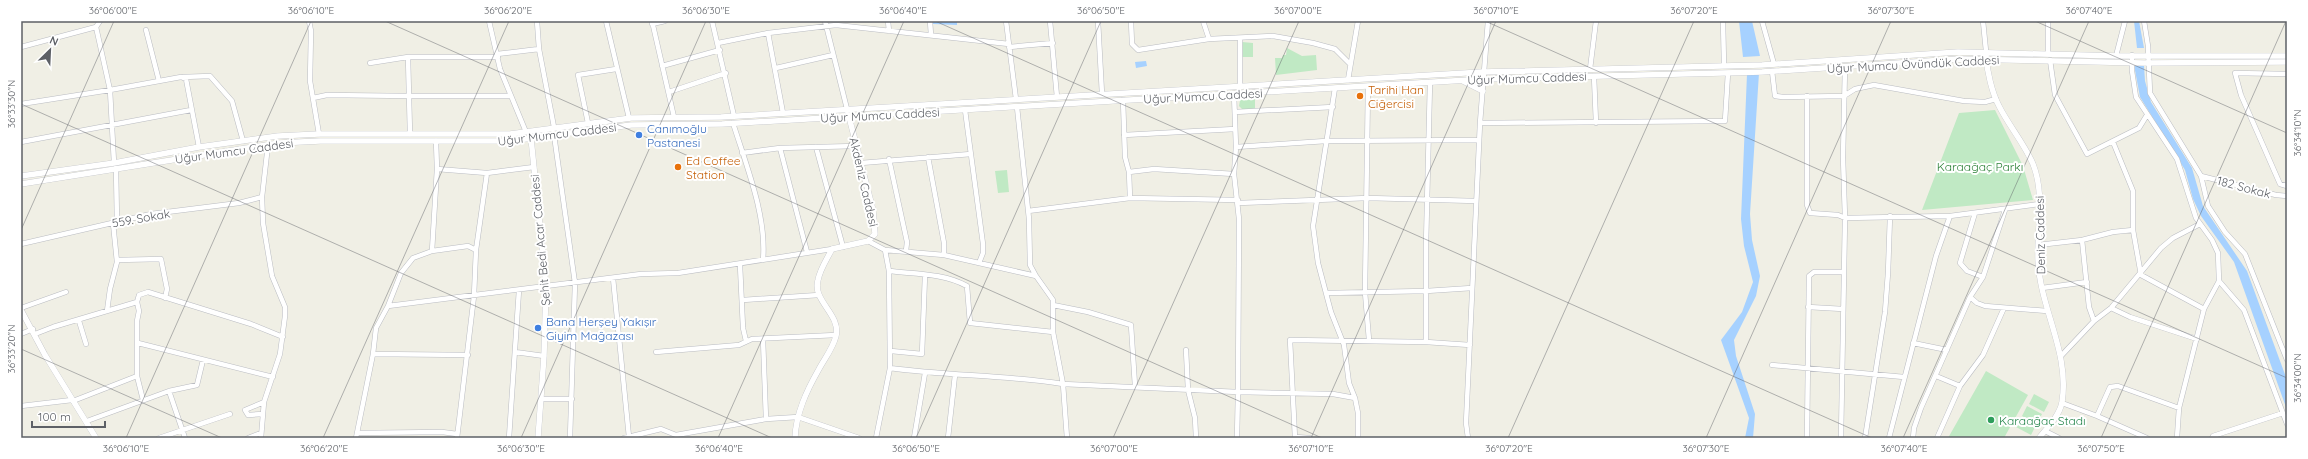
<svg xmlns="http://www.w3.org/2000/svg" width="2308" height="459" viewBox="0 0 2308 459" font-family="Quicksand,sans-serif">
<rect width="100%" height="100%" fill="#f0efe5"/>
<path fill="#c0e9c4" d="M1242,42l11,1v14h-11z
M1287,48l15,8 14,-1 1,15 -41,5 -1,-17h7l1,-3h3z
M1255,94v15l-12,1 -4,-4 2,-11z
M1995,110l28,56 10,34 -111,10 37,-97z
M1007,170l2,22 -11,1 -3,-22z
M1986,371l42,24 -24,43h-56z
M2034,394l15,8 -5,10 -15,-8z
M2027,406l15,8 -5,10 -15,-8z
M2021,417l15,8 -5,10 -15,-8z"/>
<path fill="#a6d1ff" d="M933,21h24v4l-24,-1z
M1739,21h13l8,35 -17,1z
M2134,21h5l5,27h-7z
M1146,61l1,5 -11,2 -1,-6z
M2134,65l10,1 1,15 6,21 41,66 11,38 44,65 40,109v30l-53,-148 -33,-46 -8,-17 -8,-29 -45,-73z
M1759,73l-9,141 2,26 8,36 -4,20 -22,44 2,16 19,58 -2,24h-8l4,-20 -28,-78 21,-28 11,-30 -9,-36 -3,-27 6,-145z"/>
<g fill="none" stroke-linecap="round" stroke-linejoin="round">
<g stroke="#babcc2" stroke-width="5.5">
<path id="minor" d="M100,21l-4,6 14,63 4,73
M309,21l2,10 -1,50 9,53
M489,21l11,48 26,63
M537,21l2,28 15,78
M606,21l23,97
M652,21l22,96
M712,21l22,95
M825,21l22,88
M888,21l1,10
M930,21l1,14
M1006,21l10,78
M1050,21l7,76
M1098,21l4,73
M1131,21l1,23 6,6 71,-11
M1203,21l6,18 64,-3 40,7 22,6 15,15
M1723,21l1,44
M1762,21l12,43
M1983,21l3,30
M2048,21v32
M2144,21l4,25 2,47 51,83 7,30 17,26 20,22 42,106
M652,24l13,-3
M146,30l13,51
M718,43l50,-10
M21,47l75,-20
M1009,47l44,-4
M497,54l42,-5
M2132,55v16l4,26 41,62 19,59 16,22 6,13 1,28 -15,28 -25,99 -2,30
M2116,56l9,-35
M498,57h-90l1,39h101
M2050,60l5,35 32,59 52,-26 8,-13
M370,63l38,-6
M662,66l58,-16
M776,68l57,-13
M1590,69l6,-48
M1772,71l3,25 8,1 61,-1 11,-7 19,-4 90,16 21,1 11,-3
M2287,74l-52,-1 6,22 39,89 7,2
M1594,76l2,47
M183,77l27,-1 22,25 11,40
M1348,80l10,-59
M1240,86v-48
M1368,86l-3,206 4,48
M1335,88l-22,138 5,37 13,49 13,33 5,38 6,15 3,15v25
M669,92l57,-19
M1234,94l2,53 -2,27 5,45 -1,173 95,2 22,4
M1807,96v109l3,8 28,2 7,3 105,-2 89,-12
M313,98l14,-3 82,1 1,38
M1123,100l2,57 4,15 25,-3 80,5
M21,104l89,-14 71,-13 5,2 13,68
M1017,107l12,112 1,46 6,11
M965,110l18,134v9l-4,10
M1235,112l98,-5
M783,113l-15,-80 68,-8 173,19
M588,123l-10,-48 38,-6
M733,123c13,42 34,93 30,137
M1480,123l245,-2 3,-48
M554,135l21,148 -5,155
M1124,135l111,-6
M436,141l1,28 -5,82 36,-5 8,4 -2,46 -17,142
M21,142l170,-32
M2113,142l20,49v39l8,45 63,34
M816,147l27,100
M1236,147l90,-6 153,-1
M780,148l27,104
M742,153l38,-5 76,-2
M928,157l16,86v12
M889,159l18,83 -1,9
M861,163l110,-9
M116,168l1,54
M437,169l50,4 47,-6
M2201,176l75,19 11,1
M1130,198l108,2
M1238,203l130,-5 108,3
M1028,211l102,-13 -1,-26
M1975,213l-15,50 7,8 16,6
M2082,240l7,67 5,14
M868,241l17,9 4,21 1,97 -14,70
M21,244l130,-30 88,-11 23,-6
M2038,245l44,-5 31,-8 20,-2
M476,250l11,-77
M885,250l59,5 92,21 17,24v32l10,52 4,54
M117,260l44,-1 6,30 -2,9
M740,265l3,63 3,13
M889,271c25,3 55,2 78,15l3,37 83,9
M613,278l16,159
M2219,281l25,29 43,114
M2042,288l45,-6
M1327,293l99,-2 46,-3
M1970,297l7,6 8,3 62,5
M743,300l76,-5
M1053,305l35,7 43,13 4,61
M388,306l13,-33 12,-15 19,-7
M1808,307l35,2
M21,308l45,-16
M2111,308l19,9 67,22
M107,311l3,-22 7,-27 -4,-39
M79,321l7,23
M21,334l12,-5
M35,334l18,-7 84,-25
M763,339l3,80
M1426,342v-97l4,-163
M138,343l135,34
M1913,343l34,7
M1186,350l2,40 7,28 1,20
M891,351l31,3 3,-79
M515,352l29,4
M656,352l83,-7 13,-6 84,-4
M373,354l95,1
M2061,356l33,-35 17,-13 50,-60 12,-10 27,-14
M1772,365l132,12
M890,368c58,8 116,7 173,16l175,8 -1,46
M1936,376l24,10
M169,391l16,47
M541,399h31
M143,400l-6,-24v-55l2,-10 -2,-9 2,-7 9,-3 103,32 32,13
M73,401l64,-25
M2062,403l35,13 50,22
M21,406l51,-6
M263,414l-15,1 -3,-5 19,-8
M2097,416l13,-29 8,-1 61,22
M87,421l82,-30 28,-6 6,-25
M2045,431l14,7
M357,433l85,-1 15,2
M1295,437l15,1
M159,438l71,-24
M248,438l13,-5
M261,438l3,-36 16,-48 5,-38v-9l-13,-31 -9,-53 -1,-26 6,-52
M356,438l17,-84 3,-26 12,-22 253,-32 37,-1 154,-24
M509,438l10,-148
M624,438l37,-9 15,6 90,-16 32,-2 61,21
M914,438l11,-65
M948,438l7,-63
M1295,438l-5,-98 136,2 44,3
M1468,438l-2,-15 14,-300 8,-102
M1807,438l2,-162 5,-4h29
M1841,438l4,-220 -2,-61 2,-90
M1865,438l20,-126 3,-39 2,-57
M1889,438l47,-182 14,-40
M1913,438l1,-10 7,-20 49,-111 13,-20 22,-67
M1937,438l23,-52 23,-31 21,-47
M2212,438l1,-2 70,-23"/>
</g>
<g stroke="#babcc2" stroke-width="6">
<path id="tertiary" d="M1986,56c1,15 6,37 13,50 10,20 25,37 34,58 12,30 4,64 5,96 2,49 32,92 24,142 -2,13 -15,26 -23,36
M1463,81l20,10
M531,138l15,148 -2,70 -6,82
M21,176l93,-13 85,-16 79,-11 41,-2h191l121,-16 90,-1 761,-45 280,-7 196,-13 161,4h168
M21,184l258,-41 41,-2h190l121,-16 91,-1 763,-45 277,-7 197,-13 185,4 143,-1
M21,310l24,45 51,83
M795,438c1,-25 12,-48 24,-69 6,-11 14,-21 17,-33 5,-22 -24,-35 -18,-56 2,-11 9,-21 14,-31l36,-8 7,-7 -2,-24 -25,-97"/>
</g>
<use href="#minor" stroke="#fff" stroke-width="4.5"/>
<use href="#tertiary" stroke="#fff" stroke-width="5.5"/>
</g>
<path fill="none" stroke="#5d6066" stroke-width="1" stroke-opacity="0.45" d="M385,21l937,417M935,21l937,417M1485,21l802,357M2035,21l252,112M21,104l751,334M21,230l93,-209M21,349l201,89M126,438l185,-417M323,438l186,-417M521,438l185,-417M718,438l186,-417M916,438l185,-417M1113,438l186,-417M1311,438l185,-417M1508,438l186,-417M1706,438l185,-417M1903,438l186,-417M2101,438l185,-417"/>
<g fill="#e8710a" stroke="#fff" stroke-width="1.5">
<circle cx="1360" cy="96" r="4"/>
<circle cx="678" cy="167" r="4"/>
</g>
<g fill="#3f7fe0" stroke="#fff" stroke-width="1.5">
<circle cx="639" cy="135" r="4"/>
<circle cx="538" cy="328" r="4"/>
</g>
<circle fill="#2e9e5b" stroke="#fff" stroke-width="1.5" cx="1991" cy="420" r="4"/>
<g text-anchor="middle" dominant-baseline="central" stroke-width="4" stroke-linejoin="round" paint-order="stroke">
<g font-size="12" fill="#5d6066" stroke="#fff">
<text transform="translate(1913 64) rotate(-3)">Uğur Mumcu Övündük Caddesi</text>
<text transform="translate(1527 78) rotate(-2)">Uğur Mumcu Caddesi</text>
<text transform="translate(1203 96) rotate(-3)">Uğur Mumcu Caddesi</text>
<text transform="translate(880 115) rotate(-3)">Uğur Mumcu Caddesi</text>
<text transform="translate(557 134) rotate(-7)">Uğur Mumcu Caddesi</text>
<text transform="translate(234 151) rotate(-8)">Uğur Mumcu Caddesi</text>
<text transform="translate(864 182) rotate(77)">Akdeniz Caddesi</text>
<text transform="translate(2244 187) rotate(15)">182 Sokak</text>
<text transform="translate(141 218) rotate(-10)">559. Sokak</text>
<text transform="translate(2040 235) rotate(-91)">Deniz Caddesi</text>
<text transform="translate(540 240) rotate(-95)">Şehit Bedi Acar Caddesi</text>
</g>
<g font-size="12" fill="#c56008" stroke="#fff" text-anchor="start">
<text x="1368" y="89">Tarihi Han<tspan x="1368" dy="14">Ciğercisi</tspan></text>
<text x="686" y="160">Ed Coffee<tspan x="686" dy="14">Station</tspan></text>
</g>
<g font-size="12" fill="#366cbe" stroke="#fff" text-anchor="start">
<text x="647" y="128">Canımoğlu<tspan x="647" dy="14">Pastanesi</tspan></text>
<text x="546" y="321">Bana Herşey Yakışır<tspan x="546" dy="14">Giyim Mağazası</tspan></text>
</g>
<g font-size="12" fill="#2f833a" stroke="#fff">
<text x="1980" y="166">Karaağaç Parkı</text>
</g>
<g font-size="12" fill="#27864d" stroke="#fff" text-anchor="start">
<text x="1999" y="420">Karaağaç Stadı</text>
</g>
</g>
<rect width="2308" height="459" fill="none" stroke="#ffffff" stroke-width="44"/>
<g transform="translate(50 50) rotate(24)" stroke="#ffffff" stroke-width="3" paint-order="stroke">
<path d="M0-3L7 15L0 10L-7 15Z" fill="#5d6066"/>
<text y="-6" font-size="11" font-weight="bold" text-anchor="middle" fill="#5d6066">N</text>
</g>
<path d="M32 421v6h73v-6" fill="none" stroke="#5d6066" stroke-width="2"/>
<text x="38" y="421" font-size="12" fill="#5d6066" stroke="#ffffff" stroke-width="3" paint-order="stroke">100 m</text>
<rect x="22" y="22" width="2264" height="415" fill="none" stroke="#5d6066" stroke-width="1.5"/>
<g font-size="10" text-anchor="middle" fill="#5d6066">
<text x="113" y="14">36°06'00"E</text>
<text x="311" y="14">36°06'10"E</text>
<text x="508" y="14">36°06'20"E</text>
<text x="706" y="14">36°06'30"E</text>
<text x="903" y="14">36°06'40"E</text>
<text x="1101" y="14">36°06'50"E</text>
<text x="1298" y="14">36°07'00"E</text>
<text x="1496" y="14">36°07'10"E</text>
<text x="1694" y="14">36°07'20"E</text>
<text x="1891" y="14">36°07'30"E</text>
<text x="2089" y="14">36°07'40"E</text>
<text transform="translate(11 104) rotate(-90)" y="4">36°33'30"N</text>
<text transform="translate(2297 133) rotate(-90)" y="4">36°34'10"N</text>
<text transform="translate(11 349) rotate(-90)" y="4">36°33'20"N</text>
<text transform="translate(2297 378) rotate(-90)" y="4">36°34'00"N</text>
<text x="126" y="452">36°06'10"E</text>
<text x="324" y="452">36°06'20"E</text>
<text x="521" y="452">36°06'30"E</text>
<text x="719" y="452">36°06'40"E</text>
<text x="916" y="452">36°06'50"E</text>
<text x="1114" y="452">36°07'00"E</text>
<text x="1311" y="452">36°07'10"E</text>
<text x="1509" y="452">36°07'20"E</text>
<text x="1706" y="452">36°07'30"E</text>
<text x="1904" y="452">36°07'40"E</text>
<text x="2101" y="452">36°07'50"E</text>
</g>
</svg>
